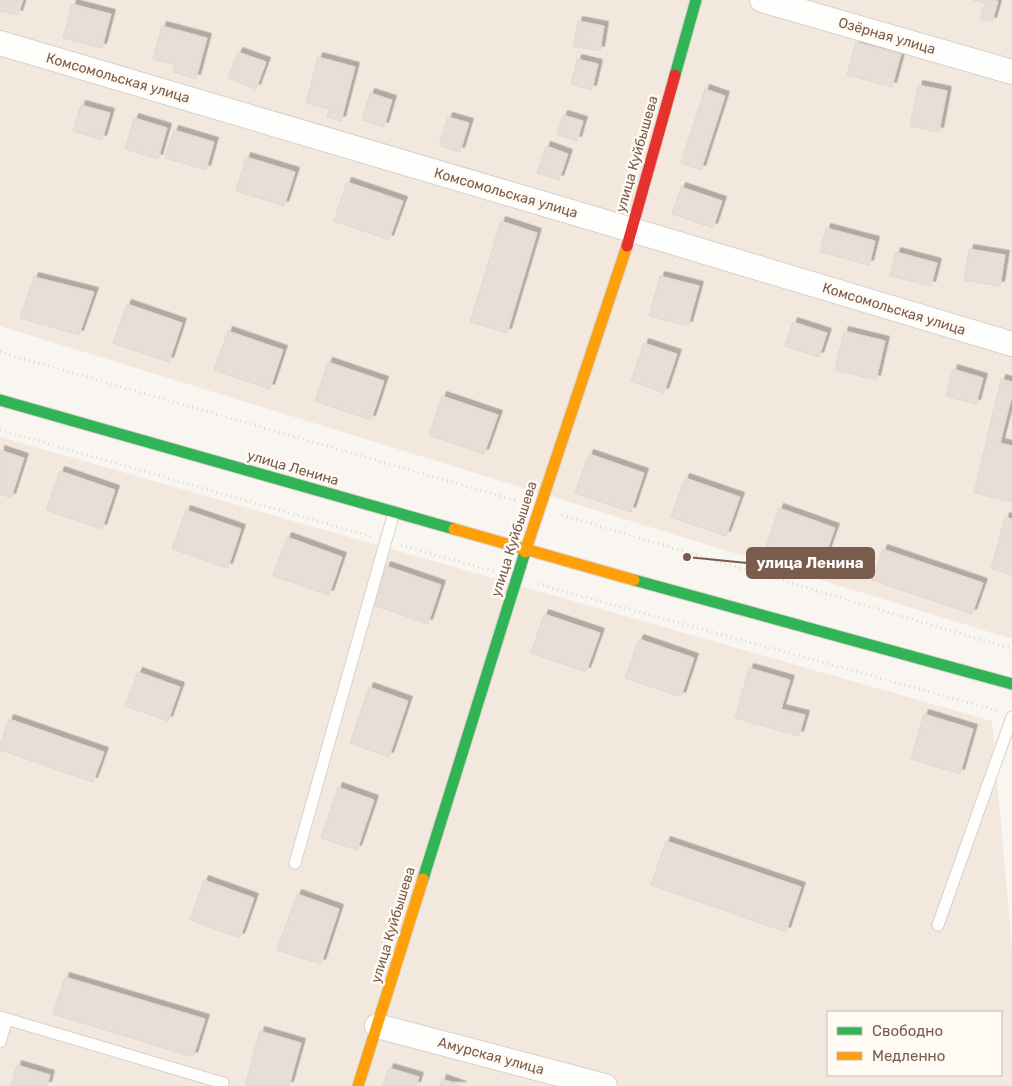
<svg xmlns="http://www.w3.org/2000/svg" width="1012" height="1086" viewBox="0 0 1012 1086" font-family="Rubik,sans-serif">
<defs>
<filter id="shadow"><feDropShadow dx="4.5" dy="-4.5" stdDeviation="0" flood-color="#0004"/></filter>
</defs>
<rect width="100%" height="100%" fill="#f9f5f0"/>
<path fill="#f2e8de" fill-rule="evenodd" d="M0,0h1012v639l-1012,-313z
M0,437l992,284 20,228v137h-1012zM828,1012h173v63h-173z"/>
<path fill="#e6ded7" stroke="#e2d8d2" filter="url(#shadow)" d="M0,0h23l-5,15 -18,-4z
M973,0h21l4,1 -6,21 -12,-3 5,-16z
M72,4l39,10 -9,34 -39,-10z
M578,21l26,5 -4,25 -27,-5z
M162,26l45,12 -11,41 -23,-7 2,-7 -22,-6z
M856,42l45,12 -9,33 -45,-12z
M238,52l28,10 -10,27 -28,-11z
M318,57l37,10 -14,54 -14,-4 2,-8 -23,-6z
M577,59l21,5 -6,26 -21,-6z
M918,85l29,6 -8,41 -29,-6z
M705,89l20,7 -24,74 -20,-7z
M370,93l22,7 -8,27 -22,-7z
M81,105l29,8 -8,27 -29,-9z
M563,115l20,6 -6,20 -20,-6z
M448,117l21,6 -9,29 -21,-7z
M134,118l33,10 -9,31 -33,-10z
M174,130l40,12 -8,28 -41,-12z
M546,146l22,8 -9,26 -22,-7z
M246,157l49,15 -11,34 -48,-15z
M347,182l56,19 -14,39 -55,-19z
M681,187l41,14 -9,27 -41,-14z
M501,221l36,12 -30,100 -37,-11z
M826,228l49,13 -6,24 -49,-13z
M969,249l36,6 -5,31 -36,-6z
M896,252l41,11 -6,23 -41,-10z
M660,276l39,10 -11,40 -39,-10z
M34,277l60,15 -15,43 -59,-17z
M127,304l55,19 -13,39 -56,-19z
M793,322l34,11 -8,24 -34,-11z
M228,331l55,19 -13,39 -56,-19z
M844,331l41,10 -9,39 -41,-10z
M644,343l33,11 -13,39 -33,-12z
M328,362l56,19 -13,39 -56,-19z
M953,369l30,9 -7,26 -30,-8z
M1001,379l11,3v18l-1,-1 -11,44 12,3v56l-38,-9z
M442,396l56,19 -14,39 -55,-19z
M0,450l24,8 -13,40 -11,-4z
M589,454l55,19 -13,39 -56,-19z
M60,471l55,19 -13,39 -56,-19z
M685,478l55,19 -14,39 -55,-19z
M779,508l56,20 -14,39 -55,-20z
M186,510l55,19 -13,39 -56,-19z
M1005,517l7,2v56l-21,-6z
M287,537l55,20 -13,38 -56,-19z
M883,549l100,34 -11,31 -100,-34z
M386,566l55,19 -13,39 -55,-19z
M544,614l56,19 -14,39 -55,-19z
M639,639l55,19 -13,39 -56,-19z
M749,668l41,12 -9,29 24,6 -6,21 -64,-18z
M138,672l42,15 -12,34 -43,-15z
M369,687l39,14 -19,56 -39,-14z
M924,714l49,15 -13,45 -49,-15z
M9,719l95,33 -11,30 -93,-32v-5z
M338,787l36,13 -17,50 -36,-12z
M666,841l135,46 -15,45 -135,-47z
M204,880l50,18 -14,40 -50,-18z
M297,894l42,15 -18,55 -44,-14z
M65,977l140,42 -12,38 -140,-43z
M260,1031l41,12 -12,43h-44z
M17,1065l33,10 -3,11h-36z
M389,1068l30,9 -3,9h-33z
M442,1079l20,7h-22z"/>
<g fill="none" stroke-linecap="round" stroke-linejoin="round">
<g stroke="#d7d1cb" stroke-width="13">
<path id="lane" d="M295,863l99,-351
M938,925l74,-208
M0,1017l223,66 -1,3
M0,1042l7,-23"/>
</g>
<g stroke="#d7d1cb" stroke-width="26">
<path id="street" d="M762,0l250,72
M0,43l632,187 380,114
M377,1026l228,60"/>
</g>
<g stroke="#d9d2cb" stroke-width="13">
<path id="fast" d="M675,75l21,-75
M0,400l454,129
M634,580l378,104
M423,879l102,-327"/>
</g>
<g stroke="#d9d2cb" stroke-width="13">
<path id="slow" d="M454,529l180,51
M525,552l102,-306
M358,1086l65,-207"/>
</g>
<g stroke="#d9d2cb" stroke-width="13">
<path id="jam" d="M627,246l48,-171"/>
</g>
<path stroke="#dcd5d0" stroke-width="3" stroke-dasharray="1 4" stroke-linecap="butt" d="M0,352l518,149
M0,430l373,107
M562,515l450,134
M401,545l95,27
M538,584l461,127"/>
<use href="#lane" stroke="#fefefd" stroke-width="11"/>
<use href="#street" stroke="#fefefd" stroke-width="24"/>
<use href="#fast" stroke="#30b455" stroke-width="11"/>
<use href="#slow" stroke="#ff9f0a" stroke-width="11"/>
<use href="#jam" stroke="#e5322d" stroke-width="11"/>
</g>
<g text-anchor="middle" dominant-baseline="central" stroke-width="5" stroke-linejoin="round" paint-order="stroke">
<g font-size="14" fill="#7a5c4d" stroke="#fffaf3">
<text transform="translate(887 36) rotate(16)">Озёрная улица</text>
<text transform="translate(118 78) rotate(16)">Комсомольская улица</text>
<text transform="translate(637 154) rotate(-74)">улица Куйбышева</text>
<text transform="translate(506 193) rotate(16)">Комсомольская улица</text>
<text transform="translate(894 309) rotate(17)">Комсомольская улица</text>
<text transform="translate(293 468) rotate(16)">улица Ленина</text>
<text transform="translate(514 539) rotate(-72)">улица Куйбышева</text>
<text transform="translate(393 925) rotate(-73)">улица Куйбышева</text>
<text transform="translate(491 1056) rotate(15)">Амурская улица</text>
</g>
</g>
<path fill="none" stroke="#7a5c4d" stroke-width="2" d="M687 557L747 563"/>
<circle fill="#7a5c4d" stroke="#fffaf3" stroke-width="2" cx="687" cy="557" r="5"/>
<rect fill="#7a5c4d" stroke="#7a5c4d" stroke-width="2" x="747" y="548" width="127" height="30" rx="5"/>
<g font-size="15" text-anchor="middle" font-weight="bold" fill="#fff">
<text x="810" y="568">улица Ленина</text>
</g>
<rect x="827" y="1011" width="175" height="65" fill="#fffaf3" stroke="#cabbb1"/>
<rect x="837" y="1027" width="25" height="8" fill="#30b455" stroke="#cabbb1"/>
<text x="872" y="1036" font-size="15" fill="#7a5c4d">Свободно</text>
<rect x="837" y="1052" width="25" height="8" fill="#ff9f0a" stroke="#cabbb1"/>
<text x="872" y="1061" font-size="15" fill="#7a5c4d">Медленно</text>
</svg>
